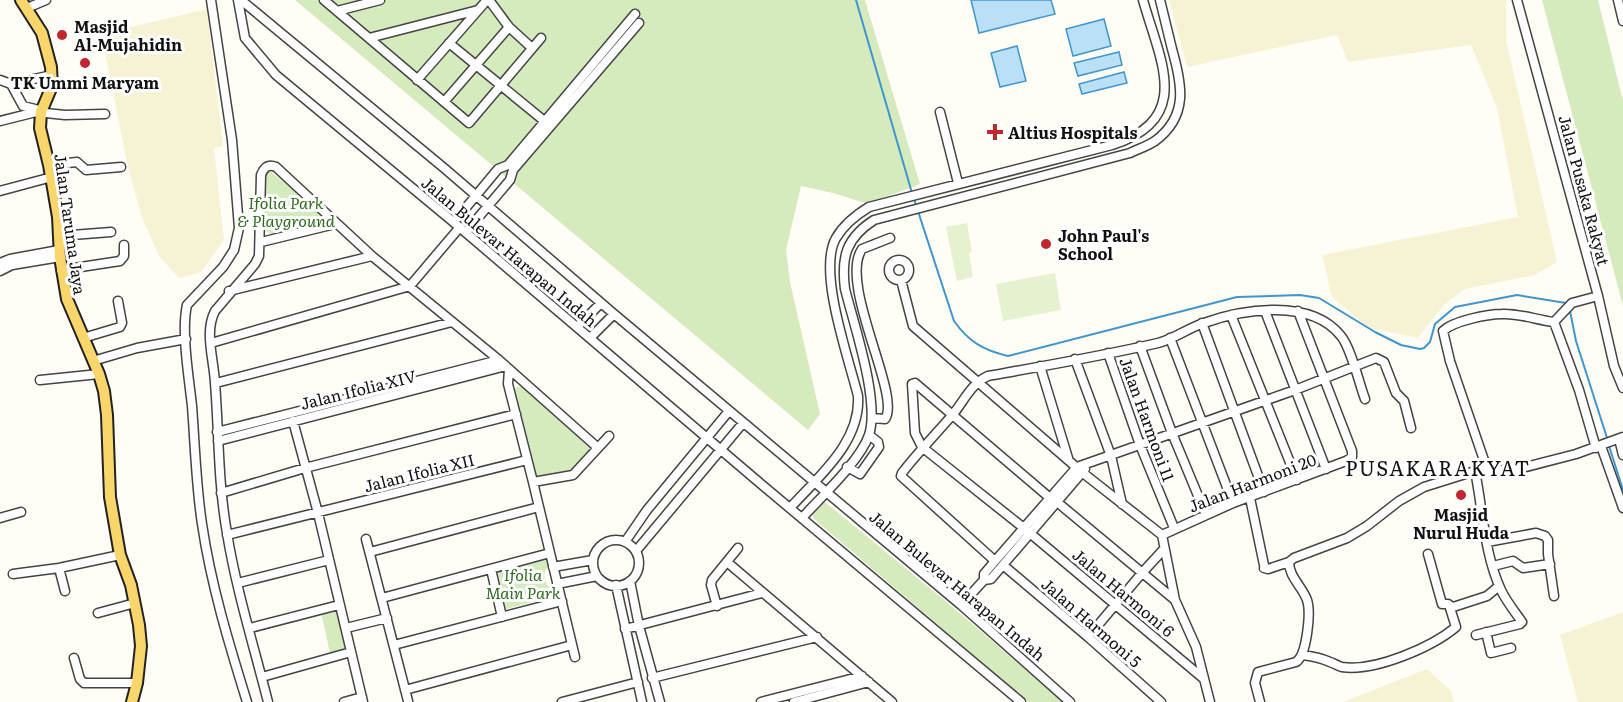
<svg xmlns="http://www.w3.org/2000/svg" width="1623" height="702" viewBox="0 0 1623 702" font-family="Literata,serif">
<rect width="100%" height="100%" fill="#fffdf5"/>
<path fill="#f6f3d4" d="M1169,0h337v40l51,222 -22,13 -70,14 -21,16 -26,33 -49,-10 -37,-31 -10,-42 196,-38 -21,-109 -26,-63 -123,17 -11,-27 -150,32z
M207,9l16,137 -9,2 10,92 -23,32 -22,6 -20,-22 -18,-41 -13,-48 -27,-133z
M1623,612v90h-45l-18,-67z
M1427,669l24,22 3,11h-111z"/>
<path fill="#d5ebbd" d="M295,0h570l55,184 -52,20 -35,-11 -32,-7 -15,64 4,32 30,132 -12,16z
M1542,0h56l25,101v205z
M271,172c12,9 50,37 54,48l-3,4 -49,11 -7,-4 -2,-50 2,-8z
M517,387h8l68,61 -19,21 -37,9 -16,-56 -7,-32z
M825,502l124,102 114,98h-34l-15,-12 -201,-172v-4z
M547,555l3,9c-7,7 -7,13 -2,22l6,1 2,9 -50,13 -9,-41z
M337,609l10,39 -17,5 -9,-41z"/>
<path fill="#e6f2cf" d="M967,223l5,29 -3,1 4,24 -16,4 -11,-54z
M1055,273l6,37 -58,11 -7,-37z"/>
<path fill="#b9e0f7" stroke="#3f96cf" stroke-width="1.5" d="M971,0h80l4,14 -76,19z
M1104,19l7,27 -38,10 -7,-27z
M1017,46l9,35 -26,6 -9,-34z
M1119,52l3,13 -44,11 -4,-13z
M1124,72l3,11 -45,11 -3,-10z"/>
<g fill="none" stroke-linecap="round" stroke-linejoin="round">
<path stroke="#3f96cf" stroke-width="2" d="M856,0l56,193
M914,199l40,122c15,21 29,29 54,35l229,-59 63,-2 19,3 56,34 26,13 19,4 4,-1 6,-6 5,-18 20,-17 62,-12 49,8 1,3
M1570,311l6,30 32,100
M1609,446l14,44"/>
<g stroke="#444" stroke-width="11">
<path id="minor" d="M211,0l21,140 7,88 -5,22 -11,17 -36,38c-6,26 2,73 5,101 3,39 4,79 10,118 9,61 27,120 45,178
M238,0l7,38 31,37 175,145 310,264 260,218
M241,0l203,168 170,146 347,291 109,97
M324,0l145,123 72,-85
M489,0l20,27 23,21
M1517,0l81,296 16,70 9,22
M1618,0l5,21
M27,8l19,-8
M337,11l43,-11
M369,38l109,-28
M449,43l99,81
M0,80l11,4 12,22 16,4
M417,80l70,-80
M11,84l41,-9
M444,102l65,-75
M940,112l18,71
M0,121l36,-9 29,3 40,-1
M49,165l28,-3 9,8 35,-3
M0,191l52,-14
M454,222l44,-53 10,-4 127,-151
M466,232l44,-52 3,-10 126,-147
M59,236l52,-4
M261,242l74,-18
M889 270a10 10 0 1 1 20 0a10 10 0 1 1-20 0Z
M0,263l10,-4 49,-9
M61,270l59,-9 4,-5v-11
M0,271l12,-6 48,-8
M901,280l12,46 170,147 79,62
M229,291l143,-35
M1265,311l61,158
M1231,315l66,165
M1554,322l25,68 17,58
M1202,323l62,169
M577,327l24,-24
M83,338l37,-11 2,-4 -4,-22
M590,338l24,-24
M1170,338l63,165
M211,343l199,-57 50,-59
M1140,346l32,87 34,82
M1108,353l32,92 34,83
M1075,359l36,97 11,48
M93,361l44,-13 49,-9
M1040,366l28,92
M509,369l-1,15 25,98 40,-7 36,-39
M40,380l59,-6
M216,383l236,-61
M872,418l13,1c17,-23 -47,-135 -23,-170l28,-11
M293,421l25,92 45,189
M217,432l282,-72
M1619,439l4,16
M218,441l288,-75
M1601,446l22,62
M847,467l13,7 19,-27 -1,-5 -9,-7
M1077,467l218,-77 81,-32 8,4 12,31 8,8 7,27
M1487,469l-37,-108 -7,-30c10,-10 45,-17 59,-17 17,-1 35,6 52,8l18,-19 26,-7
M1475,471c8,39 9,83 26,119 5,11 14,22 21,32l-2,2 -44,11
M533,482l42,175
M221,493l84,-25 211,-54
M1050,498l-135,-115 -3,1 3,49 7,14 103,82 179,150
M1250,498l14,67
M1057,502l118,98
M790,508c29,-32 71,-66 68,-112 -9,-37 -41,-125 -22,-158 8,-14 20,-23 33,-31l243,-62c82,-26 48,-84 31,-145
M0,518l21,-6
M802,518c19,-21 58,-57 67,-83 11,-34 -15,-110 -24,-146 -4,-32 1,-51 29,-69l256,-67c8,-4 18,-7 25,-12 34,-25 27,-57 17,-92 -4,-16 -8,-33 -12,-49
M227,535l300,-75
M1162,535l71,-32 113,-42 6,-4v-6l-54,-140
M1162,535l13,65 21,47 14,55
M366,539l42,162
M593 563a23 23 0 1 1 46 0a23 23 0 1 1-46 0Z
M625,542l22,-32 82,-99
M1487,542l49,-9 9,3 3,4v14l6,42
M636,551l107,-128
M370,552l169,-45
M1428,554l14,50h6l4,3
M995,561l-94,-85 1,-3c16,-21 35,-40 52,-60 11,-14 18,-30 34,-37 56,-10 114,-20 170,-33 16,-4 30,-15 46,-20 39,-14 107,-25 137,13 10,12 18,47 24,63
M727,562l165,140
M1003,565l85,72 73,65
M1493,566l20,-5 10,7 27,-4
M553,567l40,-7
M59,568l6,23
M1264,568l4,1 21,-7
M491,569l11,48
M13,574l46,-6 61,-13
M984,580l7,-1 94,-110
M630,581l9,45 21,76
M238,583l91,-23
M557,584l40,-8
M616,585l26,117
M382,598l168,-45
M961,605l23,-25v-6l11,-13 82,-94
M717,606l-6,-21 1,-5 26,-32
M98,613l37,-10
M250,628l89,-23
M346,628l41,-10
M625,629l137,-36
M1486,632l5,21 20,-5
M1088,637l54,-64 22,-24
M394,645l168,-44
M1302,655c9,1 19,3 28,7 4,1 7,4 12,5 33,5 90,-20 114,-40l-6,-19 37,-12 12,-10
M74,658l6,21 4,4h53
M262,677l89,-25
M652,678l165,-41
M405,690l167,-45
M268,702c-14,-55 -32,-113 -41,-169 -9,-50 -8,-100 -12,-150 -1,-23 -11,-51 0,-72l40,-47 4,-8 2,-81c3,-8 7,-11 15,-8l96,89 127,104 98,87
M344,702l18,-5
M562,702l76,-20
M761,702l101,-26
M794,702l75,-20
M1260,702l-5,-19 3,-11 38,-10c11,-7 15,-50 11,-62 -5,-14 -18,-23 -18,-38l5,-4 53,-20 20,-12 32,-25 25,-14 51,-16 43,-2 58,-15 47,-17"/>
</g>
<g stroke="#222" stroke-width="14">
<path id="major" d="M21,0l21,33 9,34 1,19 -11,26 -1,16 9,37 9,52 2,40 7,42 32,75 5,17 3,24 3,82 10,58 11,30 8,40 2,21 -4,37 -5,19"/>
</g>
<use href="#minor" stroke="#fff" stroke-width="8"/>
<use href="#major" stroke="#f9d66b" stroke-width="10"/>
</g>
<g fill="#c4262e" stroke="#fff" stroke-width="2">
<circle cx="62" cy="35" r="6"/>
<circle cx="85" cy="63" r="6"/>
<path d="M992 123h6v6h6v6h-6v6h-6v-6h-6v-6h6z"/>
<circle cx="1046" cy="244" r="6"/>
<circle cx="1461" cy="495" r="6"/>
</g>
<g text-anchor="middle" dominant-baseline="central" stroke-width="6" stroke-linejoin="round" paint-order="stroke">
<g font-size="16" font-weight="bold" fill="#111" stroke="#fff" text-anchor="start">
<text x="74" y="26">Masjid<tspan x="74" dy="18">Al-Mujahidin</tspan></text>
<text x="85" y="82" text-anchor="middle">TK Ummi Maryam</text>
<text x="1008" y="132">Altius Hospitals</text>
<text x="1058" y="235">John Paul's<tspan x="1058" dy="18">School</tspan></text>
<text x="1461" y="514" text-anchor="middle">Masjid<tspan x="1461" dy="18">Nurul Huda</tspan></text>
</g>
<g font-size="16" fill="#111" stroke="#fff">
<text transform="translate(1585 190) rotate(75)">Jalan Pusaka Rakyat</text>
<text transform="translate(71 224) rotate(82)">Jalan Taruma Jaya</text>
<text transform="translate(510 251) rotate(40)">Jalan Bulevar Harapan Indah</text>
<text transform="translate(358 389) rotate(-14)">Jalan Ifolia XIV</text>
<text transform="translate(1148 419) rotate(70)">Jalan Harmoni 11</text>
<text transform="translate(419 472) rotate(-14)">Jalan Ifolia XII</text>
<text transform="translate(1252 482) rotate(-21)">Jalan Harmoni 20</text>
<text transform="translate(958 585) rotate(40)">Jalan Bulevar Harapan Indah</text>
<text transform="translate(1124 592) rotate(40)">Jalan Harmoni 6</text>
<text transform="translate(1092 622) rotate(41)">Jalan Harmoni 5</text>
</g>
<g font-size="16" font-style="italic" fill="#2f6b1f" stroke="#fff">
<text x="286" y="202">Ifolia Park<tspan x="286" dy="18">&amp; Playground</tspan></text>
<text x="523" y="574">Ifolia<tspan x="523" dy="18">Main Park</tspan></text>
</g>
<g font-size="20" letter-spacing="1.5" fill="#111" stroke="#fff">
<text x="1438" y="467">PUSAKARAKYAT</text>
</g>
</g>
</svg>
